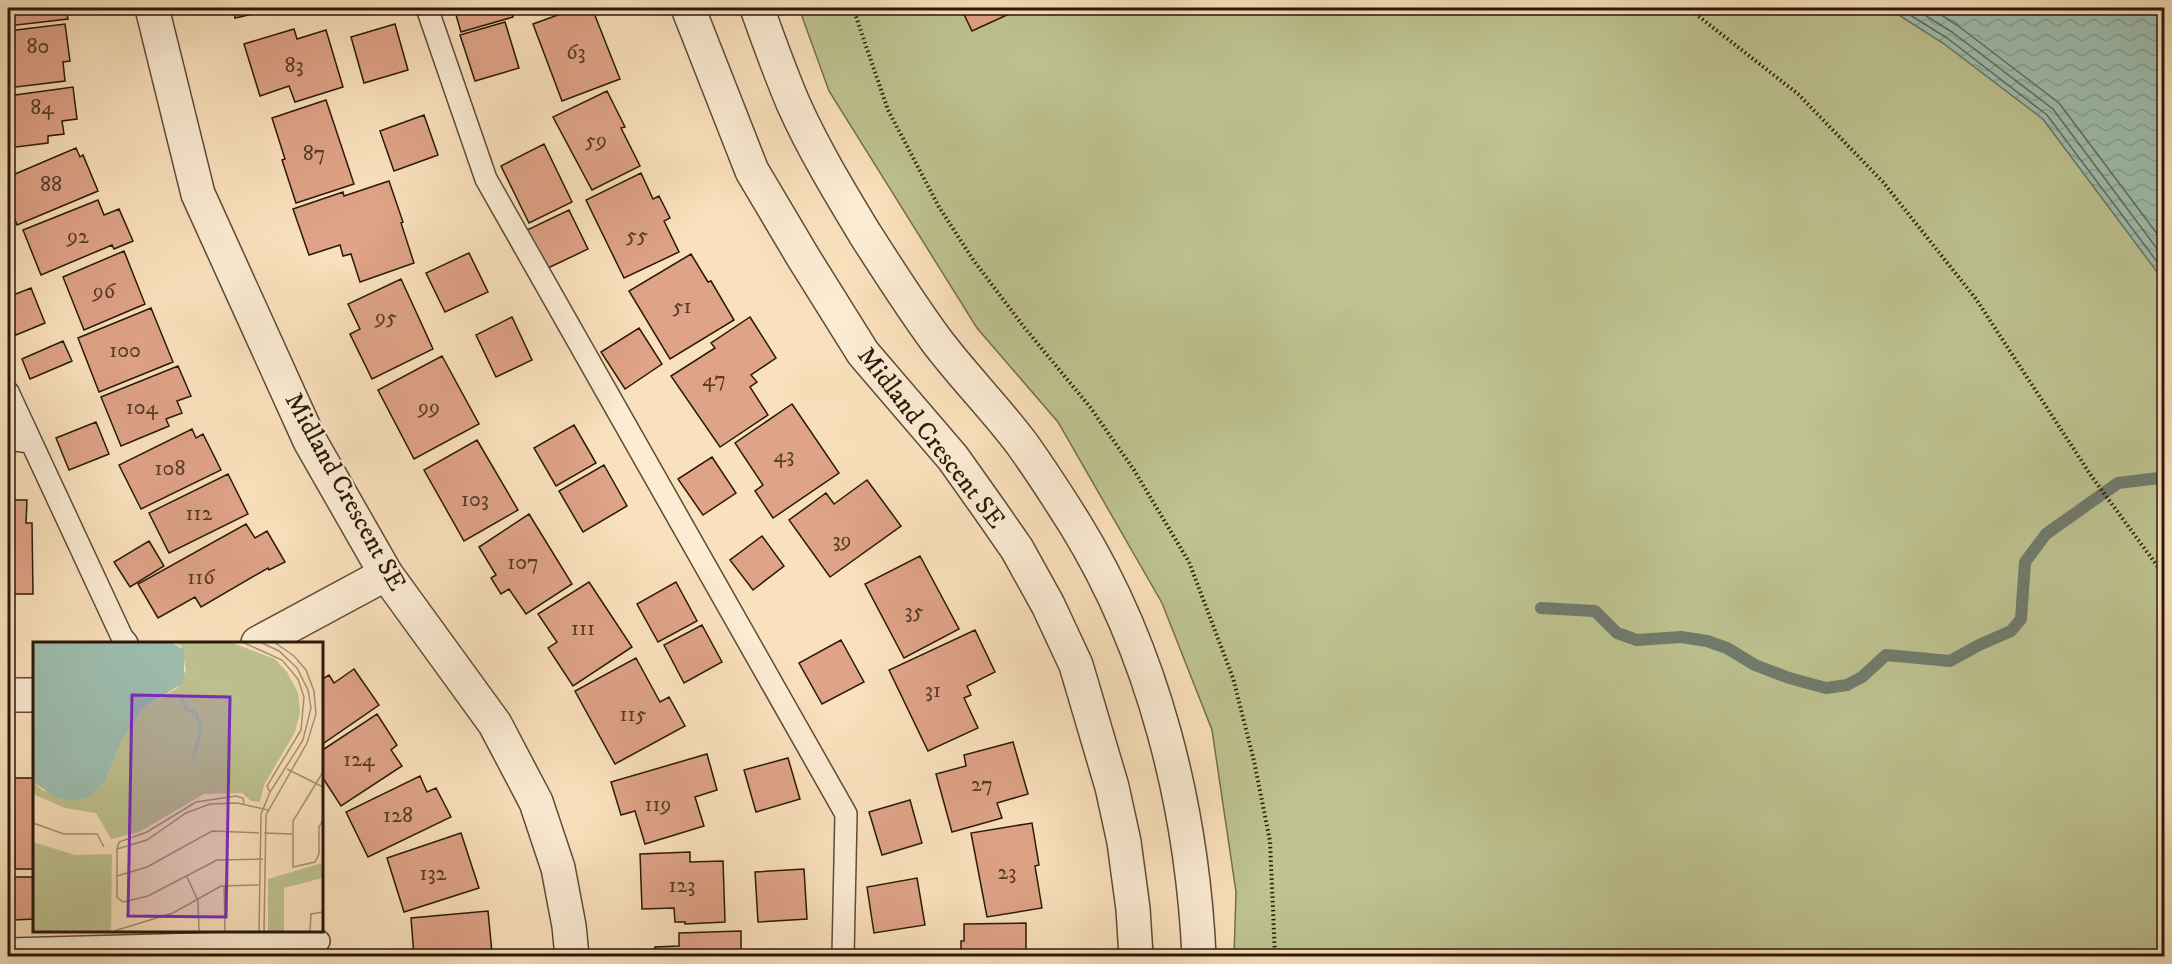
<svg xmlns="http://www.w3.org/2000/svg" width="2172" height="964" viewBox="0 0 2172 964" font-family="'IM FELL DW Pica',serif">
<defs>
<pattern id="water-waves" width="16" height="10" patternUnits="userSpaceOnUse" patternTransform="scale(1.5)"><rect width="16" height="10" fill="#9ebeb0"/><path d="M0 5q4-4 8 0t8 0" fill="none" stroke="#88a396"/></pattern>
</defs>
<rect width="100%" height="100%" fill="#fae1bd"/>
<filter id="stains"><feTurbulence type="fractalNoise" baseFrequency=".00333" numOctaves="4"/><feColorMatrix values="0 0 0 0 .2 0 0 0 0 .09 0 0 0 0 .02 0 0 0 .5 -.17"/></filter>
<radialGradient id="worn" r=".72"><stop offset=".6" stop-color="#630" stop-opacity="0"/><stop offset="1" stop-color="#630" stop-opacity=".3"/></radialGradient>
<path fill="#bec391" stroke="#746e4d" stroke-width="1.5" d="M799,8h1089l55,35 100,76 121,162v675h-930l2,-64 -24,-162 -50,-127 -104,-181 -81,-94 -148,-237z"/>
<path fill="url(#water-waves)" stroke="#707c6d" stroke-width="1.5" d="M1888,8h276v273l-121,-162 -100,-76z"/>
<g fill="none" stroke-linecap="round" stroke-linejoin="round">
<path stroke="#646c5c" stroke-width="1.5" d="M1899,8l48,30 100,77 117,156
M1913,8l39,24 101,77 111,149
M1930,8l27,17 102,78 105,140"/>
<path stroke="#707c6d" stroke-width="12" d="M1541,608l54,3 22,22 20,7 44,-3 26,4 20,7 28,17 34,13 37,10 21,-3 15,-8 24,-22 64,6 29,-16 32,-14 10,-12 4,-57 21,-28 72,-51 41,-5 5,2"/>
</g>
<path fill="#dfa388" stroke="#2a1909" stroke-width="1.5" d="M8,8h58l2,11 -60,7z
M233,8h47l-45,10z
M454,8h57l2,9 -52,15z
M577,8h15l28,71 -58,22 -29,-77z
M961,8h61l-50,23z
M505,22l14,46 -44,13 -15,-46z
M65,24l5,37 -7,1 2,19 -57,7v-57z
M395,24l13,46 -44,13 -13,-46z
M294,29l3,10 29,-9 17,57 -48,15 -6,-16 -29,10 -16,-52z
M73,87l4,32 -15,2 2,13 -16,2v7l-40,5v-52z
M607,91l18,36 -4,1 19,38 -48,24 -39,-73z
M326,100l28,84 -58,19 -14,-43 3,-1 -13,-41z
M424,115l14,40 -44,16 -14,-40z
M544,144l28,58 -43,21 -28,-57z
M76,148l4,9 3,-2 15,36 -81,34 -9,-24v-24z
M641,173l12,26 6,-3 11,22 -6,3 15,31 -55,26 -38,-78z
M389,181l14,41 -2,1 13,40 -54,19 -9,-28 -8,2 -3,-11 -31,10 -16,-46 50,-17 1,4z
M98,200l6,15 15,-6 14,32 -19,8 -2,-4 -71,30 -18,-45z
M569,210l19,39 -42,20 -19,-39z
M124,251l21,53 -61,26 -21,-53z
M469,253l19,39 -43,20 -19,-39z
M691,254l17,28 3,-1 23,39 -64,39 -41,-68z
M401,279l32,70 -61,30 -22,-45 10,-5 -12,-25z
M31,288l14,35 -29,12 -8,-19v-19z
M151,308l22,54 -74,30 -21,-54z
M512,317l20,43 -36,17 -20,-42z
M750,317l26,41 -25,17 6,7 -7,5 18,28 -48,32 -49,-71 44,-28 -4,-5z
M639,328l23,36 -37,25 -24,-37z
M63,341l9,20 -42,18 -8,-20z
M442,356l37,68 -65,35 -36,-69z
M178,366l13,30 -14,5 5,12 -16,6 3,7 -48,20 -20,-49z
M792,404l47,69 -66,45 -18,-27 8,-6 -28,-42z
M96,422l13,32 -40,16 -13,-32z
M574,425l22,38 -40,23 -22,-38z
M192,429l4,9 7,-4 18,36 -80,39 -22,-44z
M477,440l41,70 -54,31 -40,-71z
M712,457l24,36 -33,22 -25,-36z
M604,465l23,41 -44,26 -24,-41z
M228,474l20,40 -79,39 -20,-40z
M867,480l34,46 -71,51 -41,-57 37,-27 8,11z
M8,500h19l-1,23h6l1,71h-25z
M529,514l43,70 -46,30 -17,-25 -8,5 -10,-16 5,-3 -17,-28z
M246,524l9,14 12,-7 18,31 -16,8 -1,-2 -67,39 -6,-10 -37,21 -20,-34z
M762,536l22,30 -31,24 -23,-30z
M149,541l15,25 -34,21 -16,-25z
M920,556l39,73 -55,29 -39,-74z
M589,582l43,65 -59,39 -25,-38 9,-6 -19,-28z
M676,582l21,39 -39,21 -21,-38z
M702,625l20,37 -38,21 -20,-38z
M975,630l20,42 -28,14 4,9 -7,3 14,30 -50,23 -39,-81z
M841,640l23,42 -42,22 -23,-41z
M636,658l24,44 9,-5 16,29 -70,38 -40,-73z
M354,669l25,36 -58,40v-65l8,-5 5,8z
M377,714l20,31 -6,5 11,16 -61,40 -20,-31v-24z
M1013,742l15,52 -31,9 5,15 -50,14 -16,-58 30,-8 -2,-11z
M707,754l10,36 -22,7 9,29 -59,18 -10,-33 -14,4 -10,-33z
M788,758l12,41 -44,13 -12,-42z
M8,774l1,79h-1z
M420,776l7,16 9,-4 15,29 -83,40 -22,-45z
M14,778h20v91h-19z
M910,800l12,43 -40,12 -13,-43z
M1032,823l7,42 -4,1 7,42 -55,9 -16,-84z
M461,833l18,55 -75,24 -17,-54z
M690,852v10l33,-1 2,61 -40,2v-2h-10l-1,-14 -32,1 -2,-55z
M804,869l3,50 -49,3 -3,-50z
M8,872h3l1,41h-4z
M13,877h21v42l-20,1z
M917,878l8,47 -51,8 -7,-46z
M488,911l4,42 -24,3h-54l-3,-38z
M1026,923v33h-65v-15h3v-17z
M741,931v25h-86v-9l24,-1v-13z"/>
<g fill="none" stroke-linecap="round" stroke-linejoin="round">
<g stroke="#5e4b36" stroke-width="24">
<path id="lane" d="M427,8l59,171 360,635 -3,142
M8,392l114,245 5,6
M8,439l22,3
M8,949l311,-8"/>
</g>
<g stroke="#5e4b36" stroke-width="36">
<path id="street" d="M152,8l46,186 112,247 76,133 109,150 41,78 22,66 11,58 3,30
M688,8l64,163 51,86 60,96 90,105 39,55 25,36 31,56 28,60 36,122 12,55 9,67 3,47
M757,8c11,31 23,64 36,95 20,45 46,88 72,131 23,36 46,72 71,106 27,36 59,68 86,104 18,25 36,53 53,80 79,128 117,283 124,432
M258,643l128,-69
M8,695h26"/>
</g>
<path stroke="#2a1909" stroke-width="4" stroke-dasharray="1.5 3" stroke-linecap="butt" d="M853,8l35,102 51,97 35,54 50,66 66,80 44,63 55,92 44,116 21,83 16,80 5,115
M1688,8l110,86 85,88 93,117 116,178 72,98"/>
<use href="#lane" stroke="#fcecd4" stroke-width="21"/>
<use href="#street" stroke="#fcecd4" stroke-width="33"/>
</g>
<g text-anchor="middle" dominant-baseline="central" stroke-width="4.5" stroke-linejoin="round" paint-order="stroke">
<g font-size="22" fill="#573c29">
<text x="38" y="46">80</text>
<text x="576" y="52">63</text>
<text x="294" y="65">83</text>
<text x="42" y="107">84</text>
<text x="596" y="140">59</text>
<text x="314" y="153">87</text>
<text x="51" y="184">88</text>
<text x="637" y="235">55</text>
<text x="78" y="236">92</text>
<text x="104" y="291">96</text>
<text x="682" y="306">51</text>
<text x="386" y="317">95</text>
<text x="125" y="350">100</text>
<text x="714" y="379">47</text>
<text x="142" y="407">104</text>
<text x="429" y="407">99</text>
<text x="784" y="455">43</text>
<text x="170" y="468">108</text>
<text x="475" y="499">103</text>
<text x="199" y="513">112</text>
<text x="842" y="540">39</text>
<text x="523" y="562">107</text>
<text x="201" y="577">116</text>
<text x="914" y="611">35</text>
<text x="583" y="628">111</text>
<text x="933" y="690">31</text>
<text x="633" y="714">115</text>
<text x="359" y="759">124</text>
<text x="982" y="784">27</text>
<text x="658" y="804">119</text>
<text x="398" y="815">128</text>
<text x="1007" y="872">23</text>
<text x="433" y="873">132</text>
<text x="682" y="885">123</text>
</g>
<g font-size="26" fill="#2a1909" stroke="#fcecd4">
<text transform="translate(931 438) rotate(52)">Midland Crescent SE</text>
<text transform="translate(345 492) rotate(61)">Midland Crescent SE</text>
</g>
</g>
<g transform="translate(33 642)">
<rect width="290" height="290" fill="#fae1bd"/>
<path d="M138,0h59l45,17 12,13 11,21 2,19 -5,20 -31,53 -4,17 -9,-1 -9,-8 -38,1 -65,38 -28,7 -15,-26 -31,-5 -32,-14v-12l10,9 49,5 14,-17 16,-39 22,-32 33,-20 9,-18 -5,-24zM0,200l42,13 37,-1 -1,77h-78zM289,221v15l-38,10v43h-16v-52z" fill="#bec391"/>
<path d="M0,0h138l13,8v32l-40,26 -22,32 -16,39 -14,17 -12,4 -23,-2 -24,-16z" fill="#9ebeb0"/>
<path fill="none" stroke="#9ebeb0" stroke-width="3" d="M148,54l5,13 10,4 5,16 -8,31"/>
<path fill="none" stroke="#a79175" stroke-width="1.5" d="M209,0l40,18 16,19 6,18 -3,33 -34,56 3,6M254,127l36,18M290,130l-30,49v46l22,-5 4,-8v-27l4,-7M0,181l31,11h33l7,13M231,191l28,1M84,207l2,-7 28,-10 49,-30 40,-6 7,2 1,6M230,217l-46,1 -69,36 -25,6 -6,-5v-48l30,-9 39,-27 24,-9 27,-1 31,7M84,234l30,-9 65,-36 47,2M154,235l11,24 1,30M191,243l1,46M81,289l59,-18 48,-27 38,-1M226,289l2,-117 9,-22 33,-52 8,-32 -3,-18 -11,-22 -18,-17 -19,-9M231,289l2,-116 41,-72 9,-29 -2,-23 -8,-21 -12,-14 -20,-14M277,289l1,-17 12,-2"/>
<path fill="#7b2cbf" fill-opacity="0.15" stroke="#7b2cbf" stroke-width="3" d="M99,53l98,2 -4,220 -98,-1z"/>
<rect width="290" height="290" fill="none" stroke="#2a1909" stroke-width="3"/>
</g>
<rect width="2172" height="964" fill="none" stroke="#fae1bd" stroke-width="30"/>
<rect x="9" y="9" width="2154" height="946" fill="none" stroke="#2a1909" stroke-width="3"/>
<rect x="15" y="15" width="2142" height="934" fill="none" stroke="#2a1909" stroke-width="1.5"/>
<rect width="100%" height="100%" filter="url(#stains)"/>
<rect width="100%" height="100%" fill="url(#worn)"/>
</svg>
